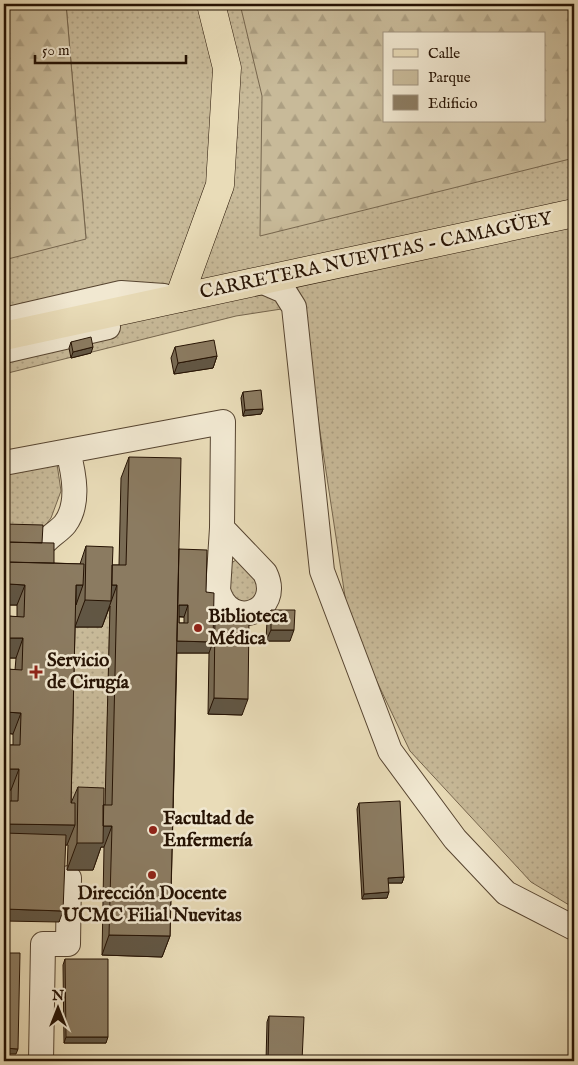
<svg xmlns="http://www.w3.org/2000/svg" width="578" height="1065" viewBox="0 0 578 1065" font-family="'IM FELL English',serif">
<defs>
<pattern id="green-dots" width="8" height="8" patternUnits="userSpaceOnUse" patternTransform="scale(1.25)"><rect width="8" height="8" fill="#c8ba99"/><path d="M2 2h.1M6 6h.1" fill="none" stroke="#ac9f82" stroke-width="1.8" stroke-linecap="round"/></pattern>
<pattern id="forest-firs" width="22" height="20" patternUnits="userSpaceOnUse" patternTransform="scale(1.25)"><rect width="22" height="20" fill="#c8ba99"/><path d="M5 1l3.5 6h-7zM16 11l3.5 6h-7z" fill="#ac9f82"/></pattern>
</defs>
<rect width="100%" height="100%" fill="#e9dcb8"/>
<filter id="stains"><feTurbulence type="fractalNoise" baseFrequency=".004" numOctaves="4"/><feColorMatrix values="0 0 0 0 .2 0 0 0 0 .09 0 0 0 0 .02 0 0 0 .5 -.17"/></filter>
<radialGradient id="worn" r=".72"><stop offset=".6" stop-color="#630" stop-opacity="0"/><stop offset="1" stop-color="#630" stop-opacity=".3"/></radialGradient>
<path fill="url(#green-dots)" stroke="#76664e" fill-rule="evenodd" d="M66,4h508v904l-43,-26 -121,-131 -61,-128 -48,-317 -65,10 -232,58v-115l82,-21zM384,34h160v87h-160z
M57,464l4,27 -10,27 -10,13 -37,-1v-56z
M236,560h6l17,19 -3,21 -16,4 -11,-11 2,-30z
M69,605l41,1 -5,219 -37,-11z"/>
<path fill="url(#forest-firs)" stroke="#76664e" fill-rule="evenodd" d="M4,4h62l20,235 -82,21z
M240,4h334v154l-314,78 2,-140zM384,34h160v87h-160z"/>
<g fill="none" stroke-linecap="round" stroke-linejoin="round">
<g stroke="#564430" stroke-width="26">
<path id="minor" d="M261,281l23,10 10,16 28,264 68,180 65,88 51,54 68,35
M4,320l117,-27 43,3
M4,351l104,-24
M4,463l219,-41 -1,106 -4,62c11,42 66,22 47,-17l-43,-45
M4,540h43c5,-5 13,-10 18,-16 15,-20 9,-50 3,-73
M41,1061l2,-117h25l1,-66"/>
</g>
<g stroke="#251203" stroke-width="29">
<path id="major" d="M179,298l41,-113 7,-117 -16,-64"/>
</g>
<g stroke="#251203" stroke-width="29">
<path id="highway" d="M4,336l570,-123"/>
</g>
<use href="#minor" stroke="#f1e8d1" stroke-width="24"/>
<use href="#major" stroke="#e9dcb8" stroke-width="28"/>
<use href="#highway" stroke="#e9dcb8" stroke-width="28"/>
</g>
<path fill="#786a53" stroke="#251203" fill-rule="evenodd" d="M71,342l20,11 -20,5 -2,-10z
M175,347l42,9 -4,12 -39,6 -3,-16z
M243,392l20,17 -2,5 -18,2 -2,-18z
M129,457l50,92 27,43 8,30 1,-4 27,97 -34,-1 1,-61h-32l-7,283 -8,21 -60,-2 2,-108h-3l-8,23h-26l1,-25h-3l-6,77 -48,-121v-11l-7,-1v-265l38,19 12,20 26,1 6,-18 26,19h7l2,-87zM9,605h8v12l-9,-1zM110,606l-5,199h-2l-25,-18 -7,16 4,-176h27zM179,617h5v6h-5zM7,658h9l-1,12 -8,-1zM5,733l8,1v11h-9z
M271,610l19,31h-24l1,-20z
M359,803l45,74 -2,6h-14l-1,15 -25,1 -5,-90z
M65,959l41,84h-42l-1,-78z
M269,1016l33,45h-36l1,-39z"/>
<path fill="#615644" stroke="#251203" d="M93,347l-2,6 -20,5 2,-6z
M217,356l-4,12 -39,6 4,-11z
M263,409l-2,5 -18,2 2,-6z
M9,584l16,1 -8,20h-13z
M76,585h7l-7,20z
M109,585h8l-15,42h-27l10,-27z
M179,605h9l-4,12 -9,-1z
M271,630h23l-4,11h-24z
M8,638h15l-7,20h-12z
M174,641l39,1 -4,11h-39z
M214,698l34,1 -6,16 -34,-1z
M5,712l16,1 -8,21 -9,-1z
M4,769h15l-8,21 -7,-1z
M4,824l71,1 -8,20 -63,-1z
M101,826h11l-8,21h-3l-8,23h-26l10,-27z
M404,877l-2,6h-16l2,-5z
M389,892l-2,6 -25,1 2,-5z
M4,909l59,2 -4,11 -55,-1z
M109,935l61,1 -8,21 -60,-2z
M66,1037h42l-2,6h-42z
M4,1048l14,1 -2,5h-12z"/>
<path fill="#8b7b61" stroke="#251203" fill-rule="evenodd" d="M91,337l2,10 -20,5 -2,-10z
M214,340l3,16 -39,7 -3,-16z
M261,390l2,19 -18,1 -2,-18z
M129,457l52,1 -11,478 -61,-1 3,-109h-9v-21h9l5,-220h-5v-20h14z
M4,524l39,1 -1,18 -38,-1z
M4,542l50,1v20l-50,-1z
M86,546l27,1 -2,54 -26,-1z
M179,549l28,1 -1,42 8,1 -1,49 -36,-1zM179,605h9v18h-9z
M4,562l80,2 -1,21h-7l-5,218h4v22l-71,-1v-23h14l1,-32h-15zM9,584l16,1 -1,32 -16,-1zM8,638h15l-1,32 -15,-1zM5,712l16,1 -1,32h-16z
M271,610h24l-1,20h-23z
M215,618h34l-1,81 -34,-1z
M78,787l26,1 -1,55h-26z
M400,801l4,76 -16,1 1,14 -25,2 -5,-91z
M4,833l62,2 -3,76 -59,-2z
M4,953h16l-2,96 -14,-1z
M65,959h43v78h-42z
M269,1016l35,1 -2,44h-34z"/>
<g fill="#8f2418" stroke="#f1e8d1" stroke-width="2">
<circle cx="198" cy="628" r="5"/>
<path d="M33.5 664.5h5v5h5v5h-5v5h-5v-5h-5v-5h5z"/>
<circle cx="153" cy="830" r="5"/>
<circle cx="152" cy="875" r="5"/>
</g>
<g text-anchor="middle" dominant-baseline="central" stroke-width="5" stroke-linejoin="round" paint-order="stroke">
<g font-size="19" fill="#251203" stroke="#f1e8d1">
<text transform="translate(376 256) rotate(-12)">CARRETERA NUEVITAS - CAMAGÜEY</text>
</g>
<g font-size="19" font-weight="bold" fill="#251203" stroke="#f1e8d1" text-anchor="start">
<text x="208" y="617">Biblioteca<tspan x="208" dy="22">Médica</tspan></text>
<text x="47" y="661">Servicio<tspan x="47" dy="22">de Cirugía</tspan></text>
<text x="163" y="819">Facultad de<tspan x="163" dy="22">Enfermería</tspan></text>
<text x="152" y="894" text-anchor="middle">Dirección Docente<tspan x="152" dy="22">UCMC Filial Nuevitas</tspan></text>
</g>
</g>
<rect width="578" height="1065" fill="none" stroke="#e9dcb8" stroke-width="20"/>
<rect x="5" y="5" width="568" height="1055" fill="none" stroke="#251203" stroke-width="2.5"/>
<rect x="10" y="10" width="558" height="1045" fill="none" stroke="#251203"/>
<rect x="383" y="32" width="162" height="90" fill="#f1e8d1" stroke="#9f927f"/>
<rect x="393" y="49" width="25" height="8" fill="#e9dcb8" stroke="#9f927f"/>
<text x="428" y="58" font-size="15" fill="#251203">Calle</text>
<rect x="393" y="70" width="25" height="15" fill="#c8ba99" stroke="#9f927f"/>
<text x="428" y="82" font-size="15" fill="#251203">Parque</text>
<rect x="393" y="95" width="25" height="15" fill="#8b7b61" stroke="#9f927f"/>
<text x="428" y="108" font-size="15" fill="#251203">Edificio</text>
<g transform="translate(58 1008)" stroke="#f1e8d1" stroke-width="4" paint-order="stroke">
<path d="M0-4L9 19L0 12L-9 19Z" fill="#251203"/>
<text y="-8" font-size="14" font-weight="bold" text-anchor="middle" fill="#251203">N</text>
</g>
<path d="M35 55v8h151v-8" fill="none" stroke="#251203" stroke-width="2.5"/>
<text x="42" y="55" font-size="15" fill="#251203" stroke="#f1e8d1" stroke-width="4" paint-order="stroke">50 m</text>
<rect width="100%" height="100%" filter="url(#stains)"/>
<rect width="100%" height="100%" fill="url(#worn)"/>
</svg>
